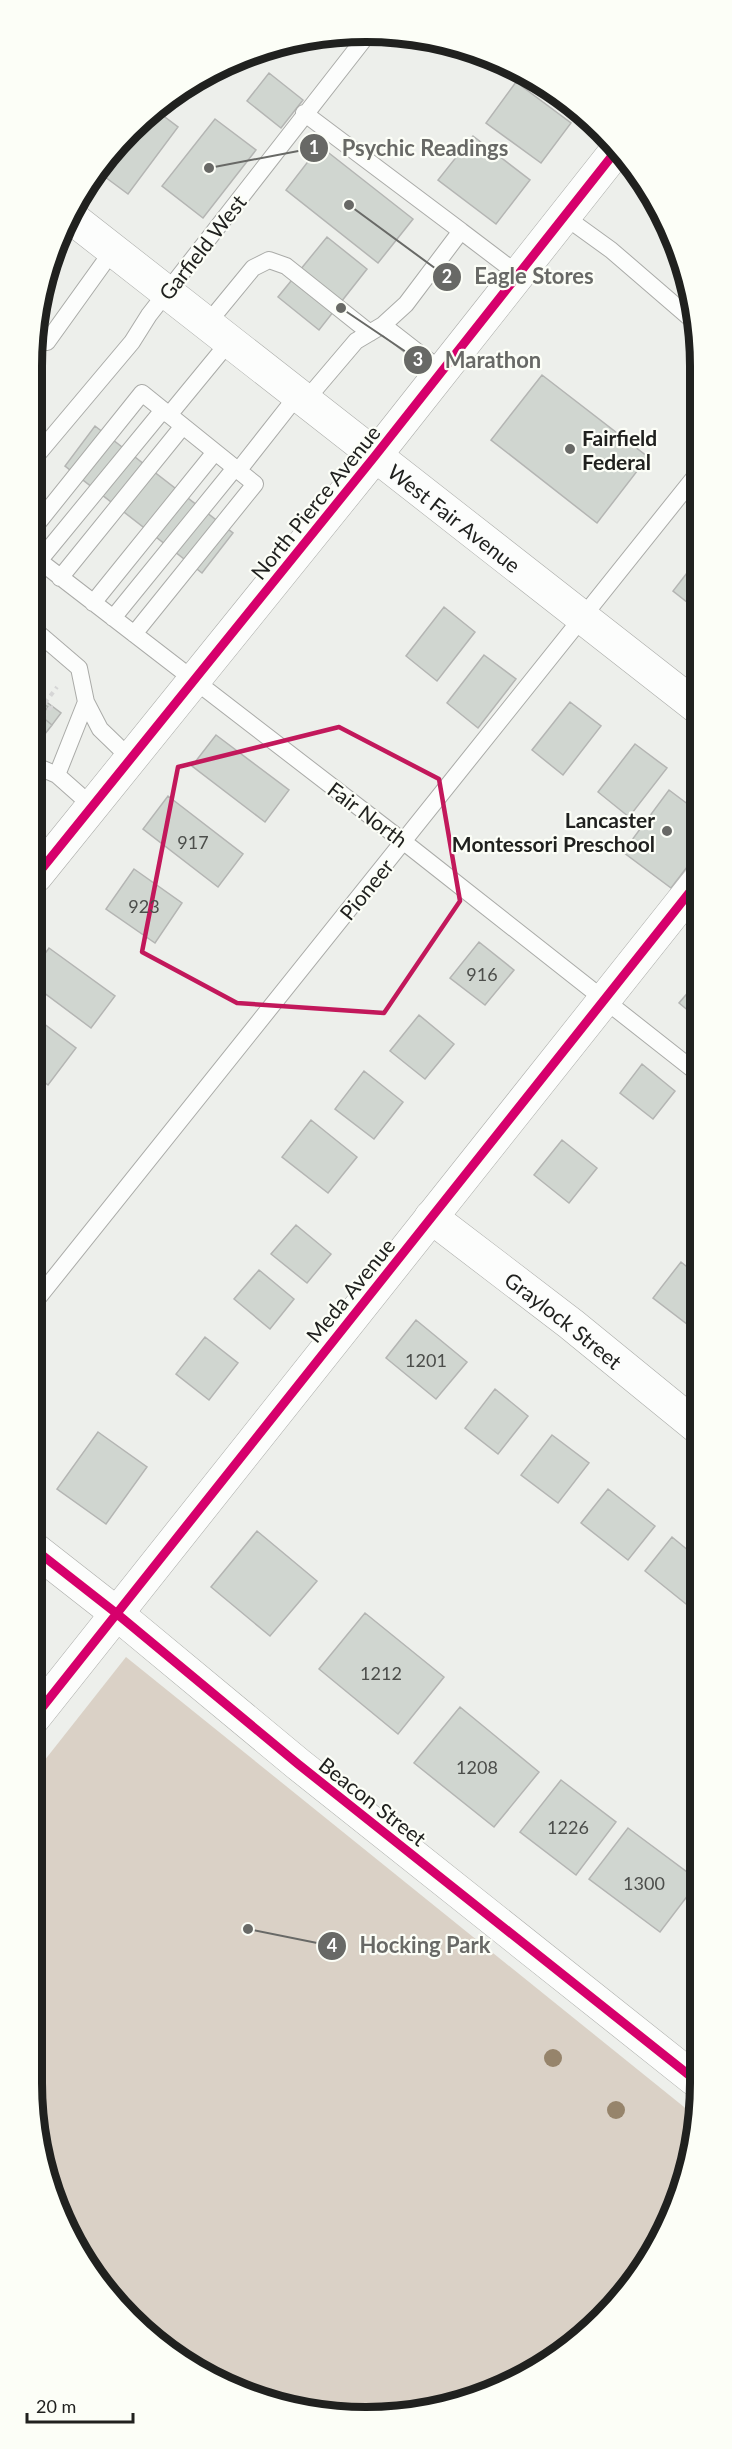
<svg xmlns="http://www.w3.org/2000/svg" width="732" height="2449" viewBox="0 0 732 2449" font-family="Lato,sans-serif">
<rect width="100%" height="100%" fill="#edefeb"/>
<path fill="#dad1c6" d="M126,1657l568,458v33l-38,103 -87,98 -116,57 -109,11 -126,-34 -103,-79 -58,-93 -25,-128 1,-308z"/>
<path fill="#d0d6d0" stroke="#b4b5b3" stroke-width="1.5" d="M269,73l34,27 -22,28 -34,-27z
M516,82l55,41 -30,40 -55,-40z
M157,111l21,16 -50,67 -31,-23z
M215,119l41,31 -53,68 -41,-32z
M473,136l57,44 -34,44 -58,-44z
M320,146l93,73 -35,44 -92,-73z
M327,237l40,32 -48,61 -41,-33z
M542,375l106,82 -51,66 -106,-83z
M95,426l138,107 -31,40 -137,-107z
M697,560v50l-24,-19z
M444,607l31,25 -38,49 -31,-25z
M484,655l32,24 -38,49 -31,-25z
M36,694l25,19 -9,12 -11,-9 7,-9 -12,-9z
M36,698l12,9 -7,9 11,9 -15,19z
M570,702l31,24 -38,49 -31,-25z
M216,735l73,55 -24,32 -73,-56z
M635,744l32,24 -38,49 -31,-25z
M669,790l28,21v43l-26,34 -48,-36z
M168,796l75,58 -25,33 -75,-58z
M134,869l48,34 -27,40 -49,-34z
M479,942l35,28 -29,35 -35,-27z
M49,948l66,48 -24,32 -56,-42v-19z
M696,983v34l-17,-14z
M419,1015l35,29 -29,35 -35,-28z
M35,1017l41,31 -28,37 -13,-10z
M642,1064l33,27 -22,28 -33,-26z
M364,1071l39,31 -29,37 -39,-30z
M311,1120l46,37 -29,36 -46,-36z
M562,1140l35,28 -28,35 -35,-28z
M296,1225l35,29 -24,29 -36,-29z
M681,1262l15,12v57l-43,-33z
M259,1270l35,29 -24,30 -36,-30z
M416,1320l51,42 -31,37 -50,-41z
M205,1337l33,26 -29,37 -33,-26z
M495,1389l33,27 -30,38 -33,-26z
M98,1432l49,35 -41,57 -49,-35z
M552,1435l37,28 -31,40 -37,-28z
M608,1489l47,37 -27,34 -47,-37z
M257,1531l60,50 -47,55 -59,-49z
M672,1537l23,19v47l-4,5 -46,-37z
M365,1613l79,64 -46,57 -79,-65z
M460,1707l79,65 -45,55 -80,-64z
M561,1780l55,42 -40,53 -56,-43z
M628,1828l67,50v8l-35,46 -71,-53z"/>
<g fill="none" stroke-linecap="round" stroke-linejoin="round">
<g stroke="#aaaba8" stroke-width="18">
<path id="service" d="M304,113l157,118
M564,216l47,34 87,75
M207,324l46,-56 16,-8 17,6 84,67
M383,325l23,-21 55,-73 58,44
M38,334l9,8 66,-92
M305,401l51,-60 27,-16 59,46
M169,415l60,-73
M37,455l95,-113 17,-27 216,-277
M238,471l59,-75
M37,524l105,-131 113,91 -121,150
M37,559l367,283 292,230
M39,561l124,-151
M60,578l123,-152
M93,603l122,-151
M113,618l122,-150
M37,632l42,36 7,34
M36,766l21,9
M92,806l-35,-31 29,-73 14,27 30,29
M34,1303l663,-829"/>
</g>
<g stroke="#aaaba8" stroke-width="34">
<g id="minor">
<path id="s1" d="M431,1217l140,107 125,102"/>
<path d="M33,1548l83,65 182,151 396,315"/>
<path d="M33,1719l664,-836"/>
</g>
</g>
<g stroke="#aaaba8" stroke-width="34">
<g id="tertiary">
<path id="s2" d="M72,218l625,489"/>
<path d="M36,876l339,-420 244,-309"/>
</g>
</g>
<path stroke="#d6d6d6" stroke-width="4" stroke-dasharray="4.5 4.5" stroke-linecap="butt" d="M36,696l15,11 -8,10
M45,703l12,-16"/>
<use href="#service" stroke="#fcfdfc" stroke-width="16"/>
<use href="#minor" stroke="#fcfdfc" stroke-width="33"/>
<use href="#tertiary" stroke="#fcfdfc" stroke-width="33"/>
<g stroke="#fcfef7" stroke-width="13">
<path id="cycleway" d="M36,876l339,-420 244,-309
M33,1548l83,65 182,151 396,315
M33,1719l664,-836"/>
</g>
<use href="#cycleway" stroke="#d6006c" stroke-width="9"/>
</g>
<g fill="#96846b">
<circle cx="553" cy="2058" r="9"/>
<circle cx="616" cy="2110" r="9"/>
</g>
<path fill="none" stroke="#c2185b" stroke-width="4.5" stroke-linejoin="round" d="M339,727l100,52 21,122 -76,112 -147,-10 -95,-51 36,-185z"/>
<g fill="#686966" stroke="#fcfef7" stroke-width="2">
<circle cx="570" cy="449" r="6"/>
<circle cx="667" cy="831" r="6"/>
</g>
<g text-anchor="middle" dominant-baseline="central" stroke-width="4.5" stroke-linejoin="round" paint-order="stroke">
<g font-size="18" fill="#4c4e4b">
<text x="193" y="842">917</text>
<text x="144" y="906">923</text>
<text x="482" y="974">916</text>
<text x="426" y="1360">1201</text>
<text x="381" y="1673">1212</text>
<text x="477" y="1767">1208</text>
<text x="568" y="1827">1226</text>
<text x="644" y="1883">1300</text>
</g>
<g font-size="21" fill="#20211f" stroke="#fcfef7">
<text transform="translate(202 247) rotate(-52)">Garfield West</text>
<text transform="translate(315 502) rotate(-51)">North Pierce Avenue</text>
<text stroke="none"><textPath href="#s2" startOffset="486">West Fair Avenue</textPath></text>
<text transform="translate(368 814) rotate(37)">Fair North</text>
<text transform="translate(366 889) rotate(-51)">Pioneer</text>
<text transform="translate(350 1290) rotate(-51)">Meda Avenue</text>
<text stroke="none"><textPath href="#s1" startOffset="168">Graylock Street</textPath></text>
<text transform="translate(373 1801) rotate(38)">Beacon Street</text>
</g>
<g font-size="21" font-weight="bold" fill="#20211f" stroke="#fcfef7" text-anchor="start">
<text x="582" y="437">Fairfield<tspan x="582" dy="24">Federal</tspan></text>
<text x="655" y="819" text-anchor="end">Lancaster<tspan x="655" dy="24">Montessori Preschool</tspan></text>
</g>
</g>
<path d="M0 0H732V2449H0ZM366 42H366A324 324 0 0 1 690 366V2083A324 324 0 0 1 366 2407H366A324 324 0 0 1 42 2083V366A324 324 0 0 1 366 42Z" fill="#fcfef7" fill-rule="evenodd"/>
<path fill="none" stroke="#20211f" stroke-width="8" d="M366 42H366A324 324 0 0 1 690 366V2083A324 324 0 0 1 366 2407H366A324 324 0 0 1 42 2083V366A324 324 0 0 1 366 42Z"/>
<path fill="none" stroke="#686966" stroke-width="2" d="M209 168L314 148M349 205L447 277M341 308L418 360M248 1929L332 1946"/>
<g fill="#686966" stroke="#fcfef7" stroke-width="2">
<circle cx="209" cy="168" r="6"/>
<circle cx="349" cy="205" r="6"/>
<circle cx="341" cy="308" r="6"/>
<circle cx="248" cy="1929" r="6"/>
<circle cx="314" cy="148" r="15"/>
<circle cx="447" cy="277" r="15"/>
<circle cx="418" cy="360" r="15"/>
<circle cx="332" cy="1946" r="15"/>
</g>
<g font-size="18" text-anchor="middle" font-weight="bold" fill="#fff">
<text x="314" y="154">1</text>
<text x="447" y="283">2</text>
<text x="418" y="366">3</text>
<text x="332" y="1952">4</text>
</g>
<g font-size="22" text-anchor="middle" font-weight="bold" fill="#686966" stroke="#fcfef7" stroke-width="4.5" stroke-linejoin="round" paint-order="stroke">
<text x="425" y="156">Psychic Readings</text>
<text x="534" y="284">Eagle Stores</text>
<text x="493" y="368">Marathon</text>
<text x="425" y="1953">Hocking Park</text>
</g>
<path d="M27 2413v9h106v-9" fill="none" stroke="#20211f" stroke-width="3"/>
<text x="36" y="2413" font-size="18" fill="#20211f" stroke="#fcfef7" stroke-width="4.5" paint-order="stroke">20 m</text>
</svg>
